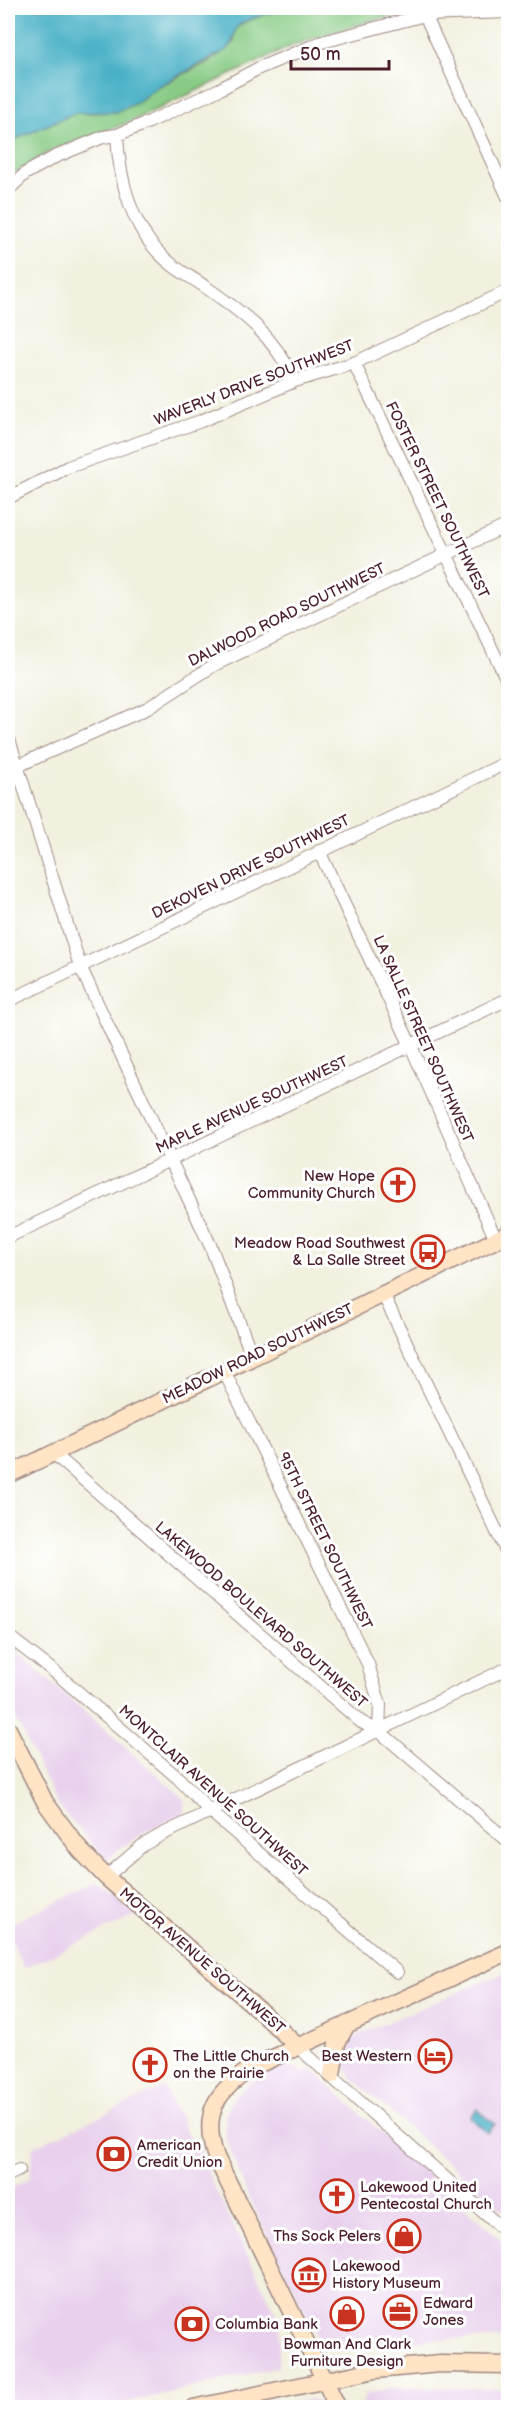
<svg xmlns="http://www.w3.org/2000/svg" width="516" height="2415" viewBox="0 0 516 2415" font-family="'Balsamiq Sans',sans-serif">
<rect width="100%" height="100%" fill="#fff"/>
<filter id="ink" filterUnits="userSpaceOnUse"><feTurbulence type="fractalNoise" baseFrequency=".0167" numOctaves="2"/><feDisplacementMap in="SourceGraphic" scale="12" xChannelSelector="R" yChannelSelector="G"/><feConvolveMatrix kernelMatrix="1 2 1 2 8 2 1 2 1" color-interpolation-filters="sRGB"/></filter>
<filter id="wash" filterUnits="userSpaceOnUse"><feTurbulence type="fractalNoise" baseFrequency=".008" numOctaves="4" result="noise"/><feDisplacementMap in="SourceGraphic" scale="24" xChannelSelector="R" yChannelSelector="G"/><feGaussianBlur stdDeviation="1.35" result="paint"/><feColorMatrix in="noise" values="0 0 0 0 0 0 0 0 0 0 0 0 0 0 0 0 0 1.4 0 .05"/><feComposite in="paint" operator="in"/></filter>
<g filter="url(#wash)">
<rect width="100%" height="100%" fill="#f2f0de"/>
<path fill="#e9d1ed" d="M8,1645l172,150 5,6 -2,13 -41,19 -28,20 -7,8 -50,-57 -49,-102z
M98,1883l39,32 -113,53 -16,-35v-8z
M508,1971v244l-156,-137 -7,-11 -1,-13 8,-14 8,-6z
M279,2067l16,1 11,5 5,-4 197,177v93h-75l-78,8 -11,4 -22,-4 -74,-151 -23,-60v-21l9,-19 19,-16z
M164,2087l29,58 5,-1 13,37 69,141 -2,45 -169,40h-101v-217l22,-12 3,-31z
M419,2388l89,1v18h-147l5,-13 22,-5z
M311,2399l7,3 6,5h-46z"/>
<path fill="#87cb84" stroke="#687558" stroke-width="1.5" d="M284,8h138v2l-52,11 -74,23 -164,77 -82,30 -42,27v-36l67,-29 41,-1 20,-9 21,-16 55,-27 22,-17c0,-5 -1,-10 2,-14 5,-9 37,-16 48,-21z"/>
<path fill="#48b1c6" stroke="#496878" stroke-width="1.5" d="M8,8h276c-13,7 -34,8 -45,17 -8,8 -2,16 -12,25l-70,37 -21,16 -20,9 -41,1 -67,29z
M477,2109l18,15 -8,9 -17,-16z"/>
</g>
<g filter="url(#ink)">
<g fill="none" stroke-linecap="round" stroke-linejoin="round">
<g stroke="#9e8884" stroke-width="14">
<path id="street" d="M425,15l83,182
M117,135c2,45 15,98 53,128 10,9 23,15 34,23 41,28 69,49 91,95
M8,190l18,-17 29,-16 48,-20 14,-2 32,-13 71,-33 39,-21 63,-26 103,-27 83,-3
M354,363l154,319
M8,498l60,-31 133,-46 94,-40 59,-18 154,-72
M8,736l72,230 131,281 41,109
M17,766l131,-58 66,-43 294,-140
M319,851l92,195 85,194
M8,1001l500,-239
M8,1237l500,-238
M383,1294l125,261
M224,1371l144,293 12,41 -1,26
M53,1453l308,269 18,9 129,110
M8,1636l48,37 122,105 32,33 187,161
M106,1877l37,-32 18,-10 347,-167
M297,2046l211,188
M8,2175l11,-5"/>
</g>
<g stroke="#9e8884" stroke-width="19">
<path id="secondary" d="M8,1475l500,-241
M8,1729l37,73 35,48 26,27 153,133 38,36
M332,2075l5,-32 10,-19
M193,2408l182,-38 65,-6 68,1
M338,2408l-122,-251c-16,-45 2,-68 39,-91l253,-114"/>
</g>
<use href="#street" stroke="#fff" stroke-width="12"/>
<use href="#secondary" stroke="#ffe4c6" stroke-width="16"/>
</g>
</g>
<defs>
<g id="church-ring" transform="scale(1.725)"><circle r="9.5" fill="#fff" stroke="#c8321e" stroke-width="1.5"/><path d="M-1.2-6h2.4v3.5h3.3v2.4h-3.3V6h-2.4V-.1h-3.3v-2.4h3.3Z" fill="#c8321e"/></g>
<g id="bus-ring" transform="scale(1.725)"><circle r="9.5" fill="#fff" stroke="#c8321e" stroke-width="1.5"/><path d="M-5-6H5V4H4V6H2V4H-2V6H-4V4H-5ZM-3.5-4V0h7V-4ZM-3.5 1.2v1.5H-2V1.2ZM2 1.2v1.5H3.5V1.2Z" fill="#c8321e"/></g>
<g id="hotel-ring" transform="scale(1.725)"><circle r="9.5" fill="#fff" stroke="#c8321e" stroke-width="1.5"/><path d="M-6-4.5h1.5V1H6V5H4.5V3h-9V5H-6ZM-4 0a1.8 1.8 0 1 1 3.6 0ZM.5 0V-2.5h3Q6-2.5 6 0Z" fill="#c8321e"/></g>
<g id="bank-ring" transform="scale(1.725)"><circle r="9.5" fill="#fff" stroke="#c8321e" stroke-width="1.5"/><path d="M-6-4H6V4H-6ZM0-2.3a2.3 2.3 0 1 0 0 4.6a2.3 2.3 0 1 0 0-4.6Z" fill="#c8321e"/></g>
<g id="shop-ring" transform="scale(1.725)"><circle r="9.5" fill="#fff" stroke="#c8321e" stroke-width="1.5"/><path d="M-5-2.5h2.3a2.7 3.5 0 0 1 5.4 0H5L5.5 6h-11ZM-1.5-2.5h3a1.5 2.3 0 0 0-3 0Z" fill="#c8321e"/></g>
<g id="museum-ring" transform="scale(1.725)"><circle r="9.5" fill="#fff" stroke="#c8321e" stroke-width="1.5"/><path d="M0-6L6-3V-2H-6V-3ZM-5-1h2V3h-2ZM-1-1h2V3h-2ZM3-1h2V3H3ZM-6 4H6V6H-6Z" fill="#c8321e"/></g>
<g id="office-ring" transform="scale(1.725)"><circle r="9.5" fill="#fff" stroke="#c8321e" stroke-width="1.5"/><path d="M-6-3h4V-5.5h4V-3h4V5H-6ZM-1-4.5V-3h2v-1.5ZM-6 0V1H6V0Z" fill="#c8321e"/></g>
</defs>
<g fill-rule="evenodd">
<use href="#church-ring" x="398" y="1185"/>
<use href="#bus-ring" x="428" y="1252"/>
<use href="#hotel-ring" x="435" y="2056"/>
<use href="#church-ring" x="150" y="2065"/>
<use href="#bank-ring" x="114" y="2154"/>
<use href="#church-ring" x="337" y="2196"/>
<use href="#shop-ring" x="404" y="2236"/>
<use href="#museum-ring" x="309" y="2275"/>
<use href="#office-ring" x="400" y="2312"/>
<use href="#shop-ring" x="347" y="2314"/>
<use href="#bank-ring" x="192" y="2324"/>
</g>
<g text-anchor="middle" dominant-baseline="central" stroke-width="6" stroke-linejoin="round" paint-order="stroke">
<g font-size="15" fill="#4a1f2b" stroke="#fff">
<text transform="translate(254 383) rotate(-21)">WAVERLY DRIVE SOUTHWEST</text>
<text transform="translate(437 500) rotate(64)">FOSTER STREET SOUTHWEST</text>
<text transform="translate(287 615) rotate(-26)">DALWOOD ROAD SOUTHWEST</text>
<text transform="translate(251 867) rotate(-26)">DEKOVEN DRIVE SOUTHWEST</text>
<text transform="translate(423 1039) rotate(66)">LA SALLE STREET SOUTHWEST</text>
<text transform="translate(252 1105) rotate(-25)">MAPLE AVENUE SOUTHWEST</text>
<text transform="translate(258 1354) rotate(-26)">MEADOW ROAD SOUTHWEST</text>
<text transform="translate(325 1541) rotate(64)">95TH STREET SOUTHWEST</text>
<text transform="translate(261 1615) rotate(41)">LAKEWOOD BOULEVARD SOUTHWEST</text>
<text transform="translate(213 1791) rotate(42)">MONTCLAIR AVENUE SOUTHWEST</text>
<text transform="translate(202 1961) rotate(41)">MOTOR AVENUE SOUTHWEST</text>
</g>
<g font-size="15" fill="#4a1f2b" stroke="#fff" text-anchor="start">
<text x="375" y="1176" text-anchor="end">New Hope<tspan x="375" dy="17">Community Church</tspan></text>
<text x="405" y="1243" text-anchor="end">Meadow Road Southwest<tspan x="405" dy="17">&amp; La Salle Street</tspan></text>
<text x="173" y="2056">The Little Church<tspan x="173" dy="17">on the Prairie</tspan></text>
<text x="412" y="2056" text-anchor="end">Best Western</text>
<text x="137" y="2145">American<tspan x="137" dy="17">Credit Union</tspan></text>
<text x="360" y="2187">Lakewood United<tspan x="360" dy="17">Pentecostal Church</tspan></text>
<text x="381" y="2236" text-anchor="end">Ths Sock Pelers</text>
<text x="332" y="2266">Lakewood<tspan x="332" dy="17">History Museum</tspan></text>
<text x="423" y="2303">Edward<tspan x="423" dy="17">Jones</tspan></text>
<text x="215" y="2324">Columbia Bank</text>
<text x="347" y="2344" text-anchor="middle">Bowman And Clark<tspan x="347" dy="17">Furniture Design</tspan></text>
</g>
</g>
<rect width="516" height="2415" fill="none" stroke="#fff" stroke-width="30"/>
<path d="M291 60v9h98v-9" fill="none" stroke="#4a1f2b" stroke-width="3"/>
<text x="300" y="60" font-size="18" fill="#4a1f2b" stroke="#ffffff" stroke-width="4.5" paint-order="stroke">50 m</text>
</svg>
